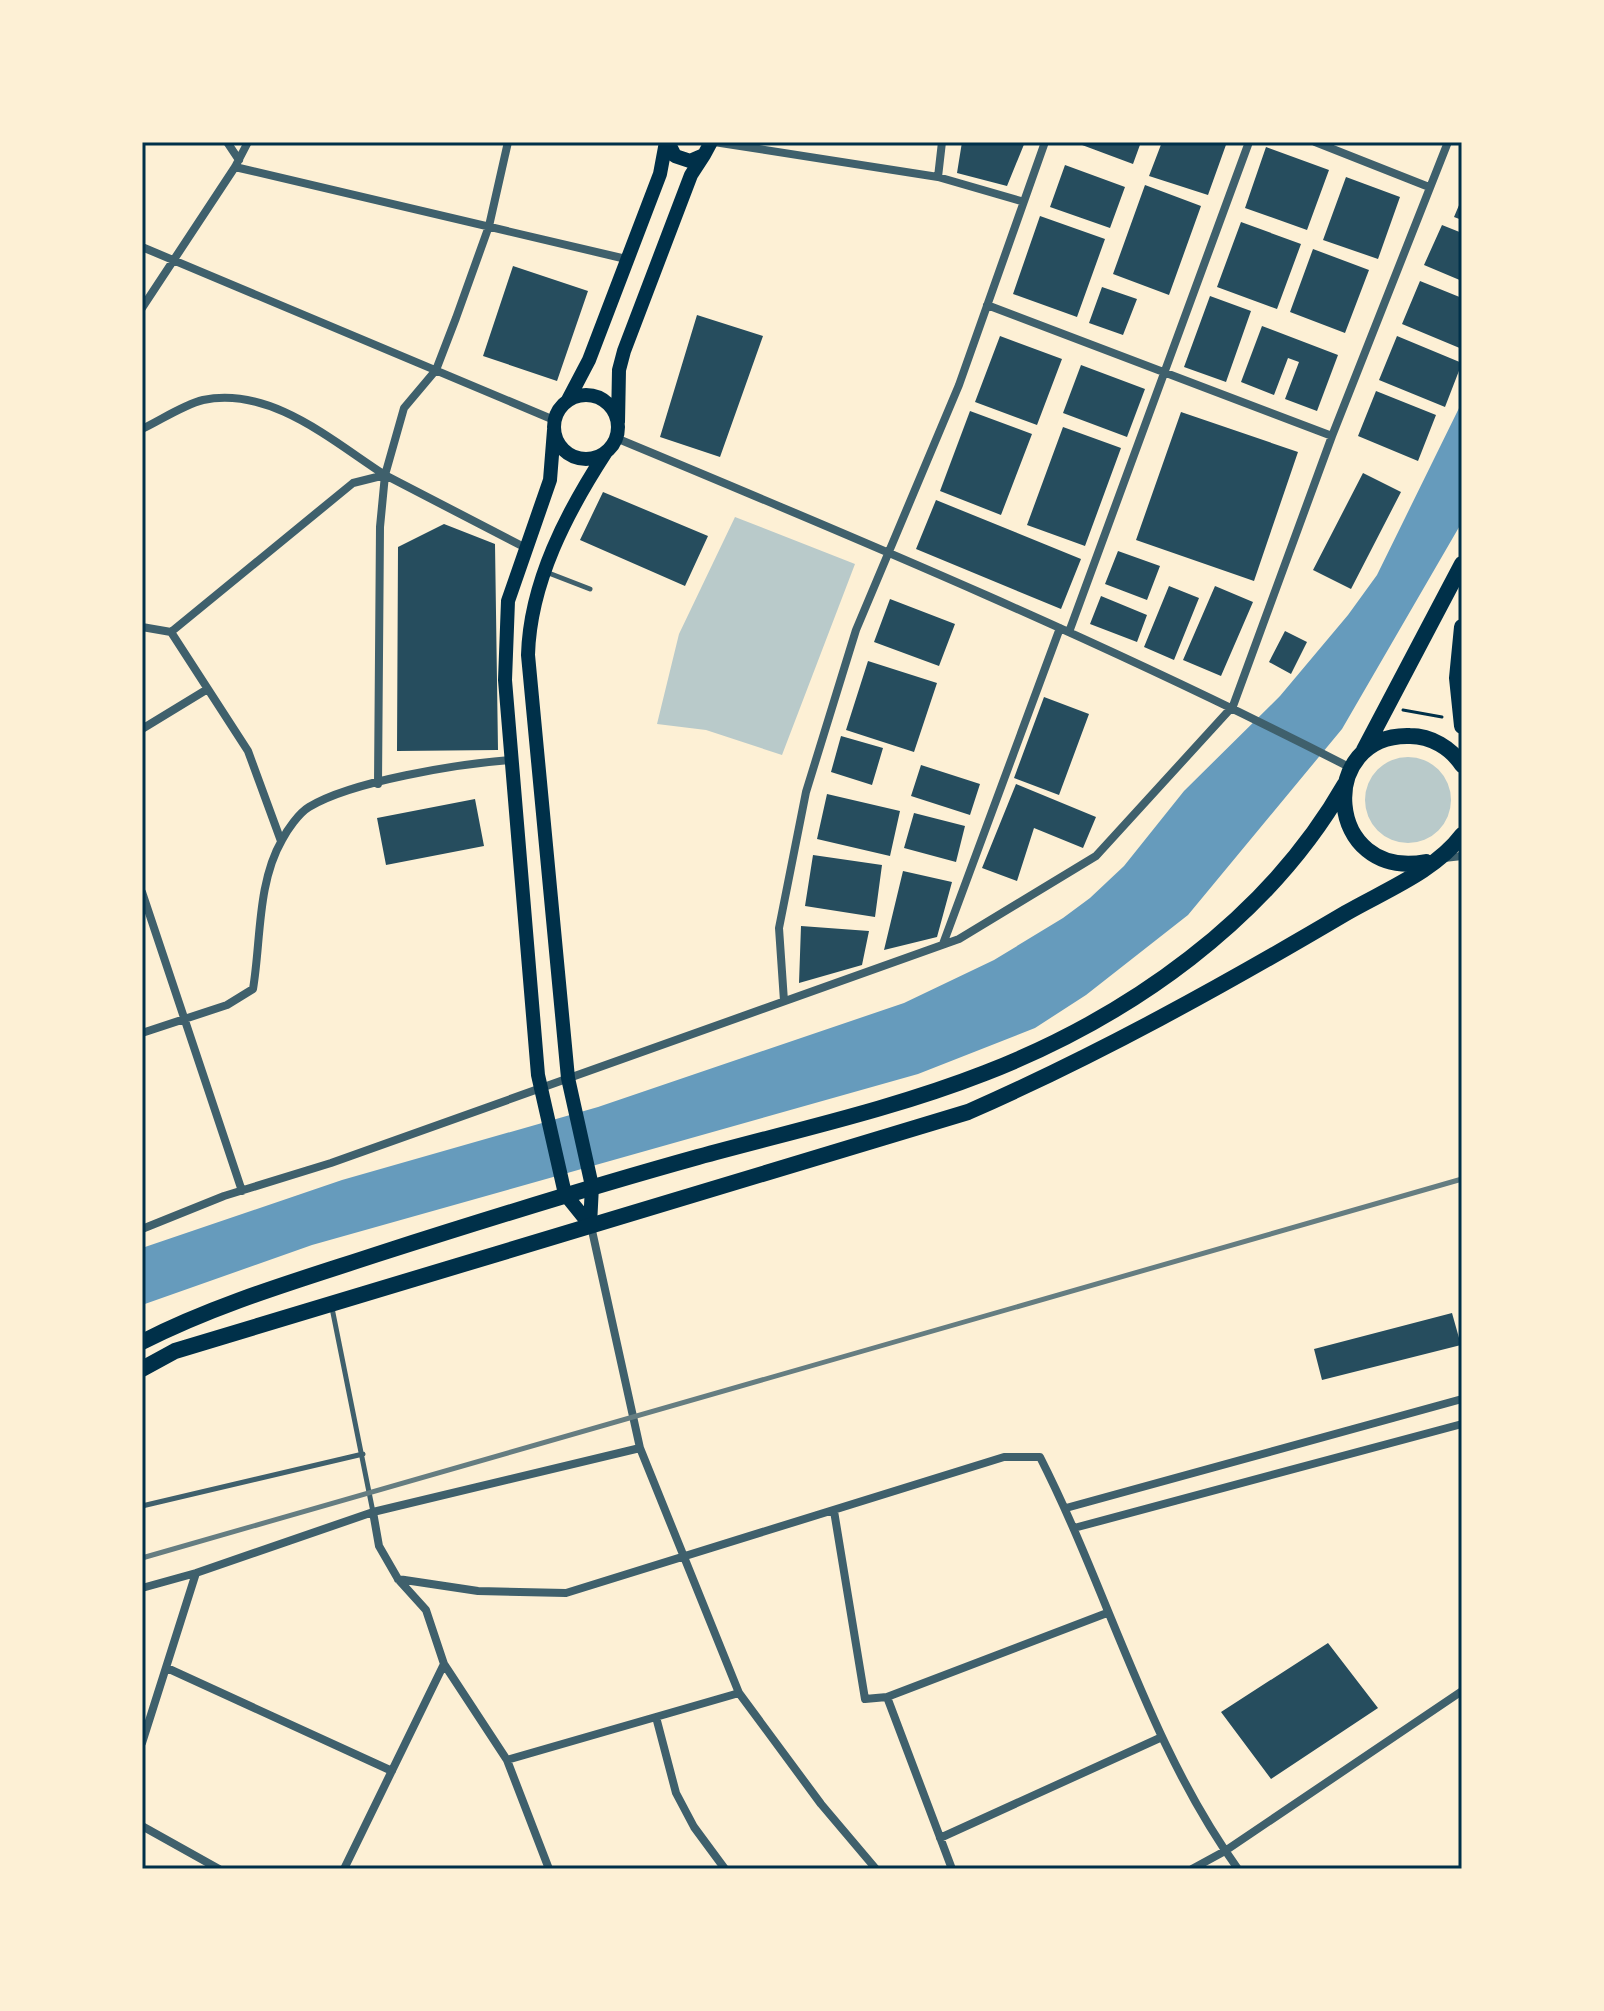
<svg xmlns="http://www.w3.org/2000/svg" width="1604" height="2011" viewBox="0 0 1604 2011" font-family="Manrope,sans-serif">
<rect width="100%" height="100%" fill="#fdf0d5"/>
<path fill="#b9caca" d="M735,517l120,47 -73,191 -76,-25 -49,-6 22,-90z
M1365 800a43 43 0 1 1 86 0a43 43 0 1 1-86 0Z"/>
<path fill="#669bbc" d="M1462,402v120l-120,207 -154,186 -102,80 -51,33 -117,46 -606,171 -170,60v-57l200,-68 256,-73 306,-104 90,-43 69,-42 27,-20 34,-32 60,-75 96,-95 68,-81 29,-40z"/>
<path fill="#264d5e" d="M962,142h63l-18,44 -50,-13z
M1074,142h67l-8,22z
M1162,142h65l-19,53 -59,-19z
M1266,147l63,23 -22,60 -62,-22z
M1065,165l60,22 -15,41 -60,-21z
M1346,177l54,20 -22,62 -55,-19z
M1145,185l56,21 -32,89 -56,-21z
M1462,198v22l-8,-3z
M1040,216l65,23 -28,78 -64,-23z
M1241,222l60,22 -24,65 -60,-22z
M1442,225l20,8v48l-38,-16z
M1313,249l56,21 -24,63 -55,-21z
M513,266l75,25 -31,90 -74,-25z
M1420,281l42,17v51l-60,-25z
M1102,287l35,12 -14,36 -34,-12z
M1210,296l41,15 -25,71 -42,-15z
M697,315l66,21 -43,121 -60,-20z
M1262,326l76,29 -21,56 -32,-12 14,-37 -11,-4 -14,37 -33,-13z
M1000,336l62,23 -25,66 -62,-23z
M1397,336l65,27 -17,44 -66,-27z
M1081,365l64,24 -18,48 -64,-24z
M1376,391l60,24 -18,46 -60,-25z
M970,411l62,23 -31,81 -61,-24z
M1181,412l117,40 -44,129 -118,-41z
M1063,427l58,21 -36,98 -58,-21z
M1363,473l38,19 -50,97 -38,-19z
M603,492l105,44 -23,50 -105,-46z
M936,500l145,59 -20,50 -145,-60z
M444,524l51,20 3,206 -101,1 1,-204z
M1118,551l42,15 -13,34 -42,-16z
M1169,586l30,12 -25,62 -30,-13z
M1215,586l38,16 -32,74 -38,-16z
M1101,596l46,19 -10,27 -47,-18z
M890,599l65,25 -16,42 -65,-24z
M1285,631l22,11 -16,32 -22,-12z
M868,661l69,22 -23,69 -68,-22z
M1044,697l45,17 -30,81 -45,-17z
M841,736l42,12 -11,37 -41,-13z
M921,765l59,19 -10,31 -59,-19z
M1016,784l80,33 -13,31 -49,-20 -17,53 -35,-13z
M827,794l73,17 -10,45 -73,-17z
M475,799l9,47 -98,19 -9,-47z
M914,813l51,13 -9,36 -52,-14z
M813,855l69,10 -7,52 -70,-11z
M903,871l49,11 -15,55 -53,13z
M801,926l68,5 -7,34 -63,18z
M1452,1313l9,32 -139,35 -8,-31z
M1328,1643l50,65 -107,71 -50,-67z"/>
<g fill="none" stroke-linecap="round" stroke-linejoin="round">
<path stroke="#003049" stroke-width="3" d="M1403,710l39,7"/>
<path stroke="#3f606c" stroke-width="5" d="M546,572l44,17
M332,1308l41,204
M142,1506l221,-52"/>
<path stroke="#3f606c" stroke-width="8" d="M227,142l12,18
M714,142l224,35 83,24
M1315,142l114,45
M235,167l391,92
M938,177l4,-35
M142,247l412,173
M987,305l345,131
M142,308l93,-141 13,-25
M142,429c19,-9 41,-24 61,-29 68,-14 129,41 182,75l-32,8 -182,149
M616,438c248,103 496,207 735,330
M385,475l139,72
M142,627l29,5 77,119 33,90
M1069,632l180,-490
M142,729l64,-39
M378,784l2,-257 5,-52 19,-67 32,-38 20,-52 33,-92 19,-84
M1444,858l18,-2
M142,892l100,299
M943,944l117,-316
M784,1001l-5,-73 27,-136 50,-162 103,-245 86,-243
M142,1033l85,-28 26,-16c8,-47 4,-106 29,-149 5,-10 17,-27 27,-33 43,-26 149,-43 201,-47
M591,1226l49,222 99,245 82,111 55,65
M142,1229l82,-33 107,-33 628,-224 137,-83 137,-150 99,-270 116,-294
M1066,1508l396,-109
M834,1511l31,188 22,-2 220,-84
M1074,1528l388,-104
M398,1579l80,12 88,2 438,-136h36c69,136 108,287 198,412
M142,1588l54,-15 177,-61 267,-64
M444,1664l63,96 42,109
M167,1668l225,103
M887,1697l65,172
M656,1717l20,76 18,34 31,42
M142,1743l54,-170
M507,1760l232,-67
M142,1826l77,43
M940,1838l222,-101
M344,1869l100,-205 -18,-54 -28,-31 -19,-33 -6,-34
M1192,1869l33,-18 237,-160"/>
<path stroke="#003049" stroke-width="14" d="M668,142l7,14 15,5 14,-6 7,-13
M554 427a32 32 0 1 1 64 0a32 32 0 1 1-64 0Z
M568,400l21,-40 71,-186 6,-32
M618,422l1,-52 5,-19 67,-176 13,-20
M554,430l-4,50 -42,121 -3,79 33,395 27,119 25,31
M590,1225l2,-39 -24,-108 -40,-423c2,-73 39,-143 78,-203"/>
<path stroke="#003049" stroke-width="16" d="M1462,627l-5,51 5,48
M1364,750l98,-186
M1426,862c-102,19 -110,-129 -16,-126 21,0 41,12 52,29
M142,1342c74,-38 157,-62 236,-88 106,-34 212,-67 320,-97 95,-26 195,-48 287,-84 144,-56 283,-154 360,-289
M142,1369l33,-18 793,-239c130,-57 256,-127 378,-199 38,-22 89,-42 116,-78"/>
<path stroke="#657d81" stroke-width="5" d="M142,1558l1320,-379"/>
</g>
<rect width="1604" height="2011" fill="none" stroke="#fdf0d5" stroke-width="288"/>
<rect x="144" y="144" width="1316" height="1723" fill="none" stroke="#003049" stroke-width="3"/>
</svg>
